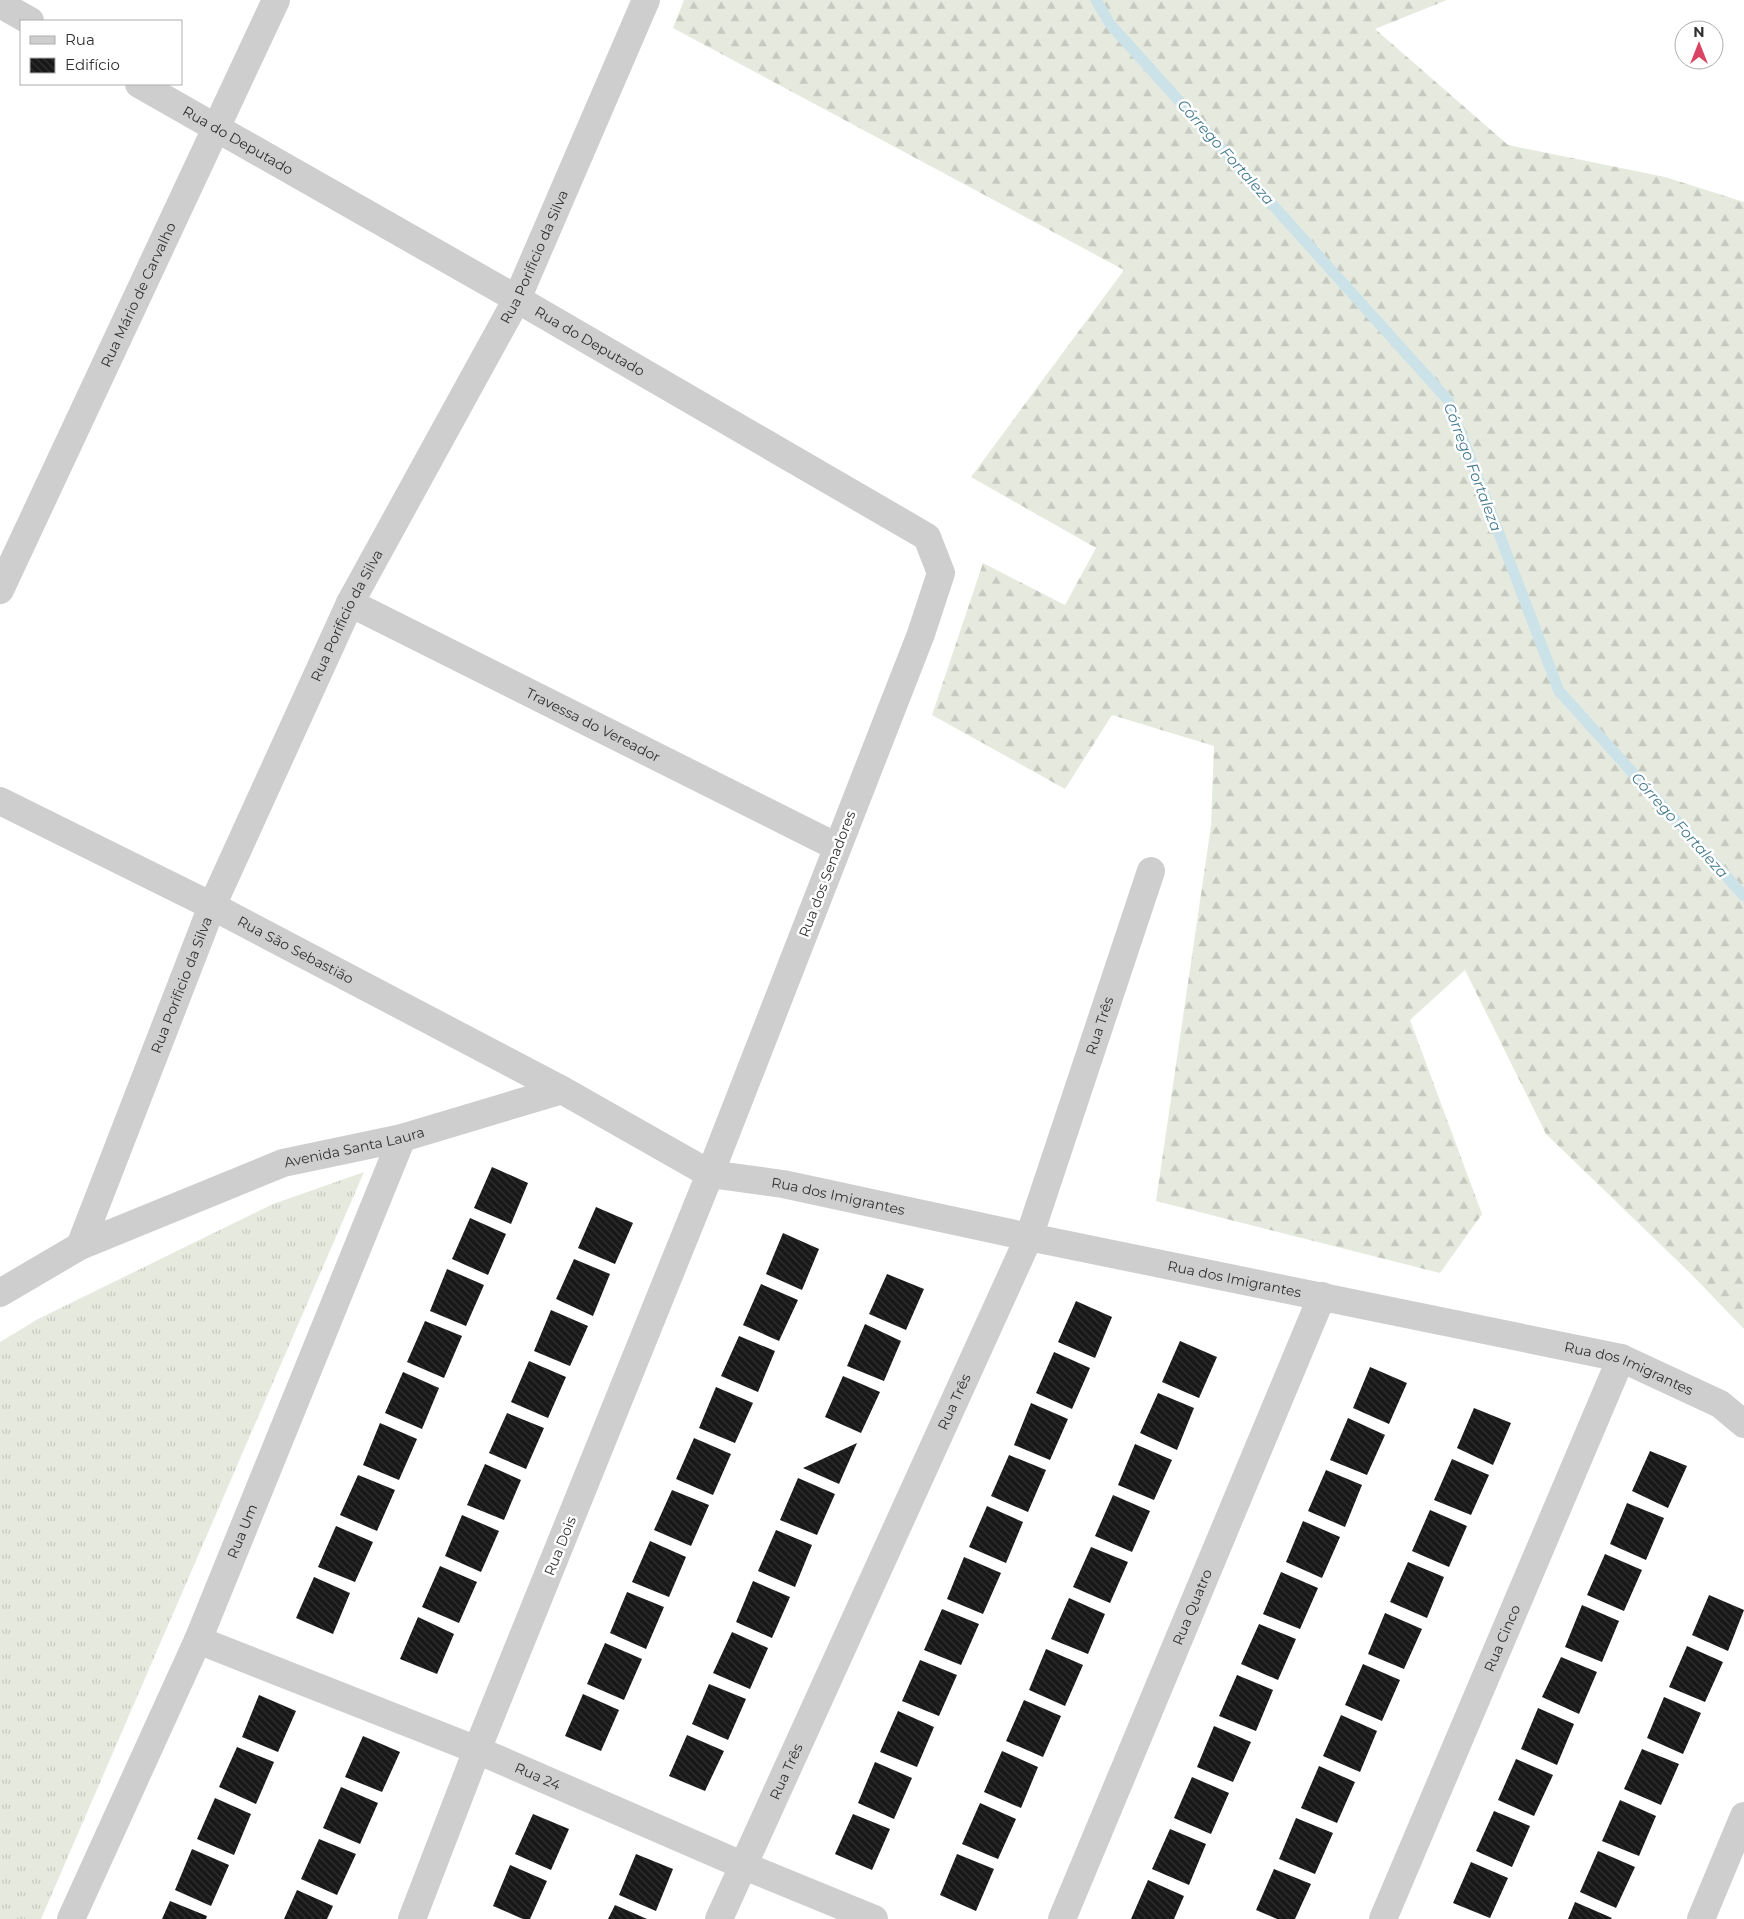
<svg xmlns="http://www.w3.org/2000/svg" width="1744" height="1919" viewBox="0 0 1744 1919" font-family="Montserrat,sans-serif">
<defs>
<pattern id="grass-tufts" width="24" height="20" patternUnits="userSpaceOnUse" patternTransform="scale(1.25)"><rect width="24" height="20" fill="#e6eade"/><path d="M3 7l-1-3M5 7V3M7 7l1-3M15 17l-1-3M17 17v-4M19 17l1-3" fill="none" stroke="#c6c9bf"/></pattern>
<pattern id="forest-firs" width="22" height="20" patternUnits="userSpaceOnUse" patternTransform="scale(1.25)"><rect width="22" height="20" fill="#e6eade"/><path d="M5 1l3.5 6h-7zM16 11l3.5 6h-7z" fill="#c6c9bf"/></pattern>
<pattern id="building-back-hatch" width="6" height="6" patternUnits="userSpaceOnUse" patternTransform="scale(1.25)"><rect width="6" height="6" fill="#181818"/><path d="M-1 5l2 2M0 0l6 6M5-1l2 2" fill="none" stroke="#313131"/></pattern>
</defs>
<rect width="100%" height="100%" fill="#fff"/>
<path fill="url(#grass-tufts)" d="M364,1172l-323,747h-41v-577l38,-23 235,-115z"/>
<path fill="url(#forest-firs)" d="M684,0h763l-72,29 133,116 157,32 79,25v1127l-54,-56 -144,-139 -81,-164 -55,50 72,194 -42,59 -284,-72 55,-375 3,-80 -102,-31 -47,74 -133,-74 51,-152 82,42 31,-57 -125,-71 153,-207 -451,-242z"/>
<g fill="none" stroke-linecap="round" stroke-linejoin="round">
<path stroke="#cce2e9" stroke-width="11" d="M1096,0l14,24 338,376 111,291 185,205"/>
</g>
<path fill="url(#building-back-hatch)" d="M492,1167l36,16 -17,41 -37,-16z
M596,1207l37,16 -18,41 -37,-16z
M470,1218l36,16 -18,41 -36,-16z
M783,1233l36,16 -17,41 -36,-16z
M574,1259l36,15 -17,42 -37,-17z
M447,1269l37,16 -18,41 -36,-15z
M887,1274l37,15 -18,41 -37,-16z
M761,1284l37,16 -19,41 -36,-16z
M1076,1301l36,16 -17,41 -37,-16z
M551,1310l37,16 -18,40 -36,-15z
M425,1321l37,15 -18,42 -37,-16z
M865,1324l36,17 -17,40 -37,-15z
M739,1336l36,15 -17,41 -37,-16z
M1180,1341l37,16 -18,41 -37,-16z
M1054,1352l36,16 -18,41 -36,-16z
M529,1361l37,16 -18,41 -37,-16z
M1370,1367l37,16 -18,41 -36,-16z
M403,1372l36,16 -17,41 -37,-16z
M843,1376l37,16 -19,41 -36,-16z
M716,1387l37,16 -18,40 -36,-15z
M1158,1393l36,15 -17,42 -37,-17z
M1031,1403l37,16 -18,41 -36,-15z
M1474,1408l37,15 -18,42 -36,-17z
M507,1413l37,15 -18,41 -37,-16z
M1348,1418l37,17 -18,40 -37,-15z
M380,1423l37,16 -18,41 -36,-15z
M694,1438l37,16 -18,41 -37,-16z
M857,1443l-18,41 -36,-16z
M1135,1444l37,16 -18,40 -36,-15z
M1650,1451l37,15 -19,42 -36,-17z
M1009,1455l37,15 -18,42 -37,-16z
M1452,1459l37,16 -18,40 -37,-15z
M485,1464l36,16 -17,40 -37,-15z
M1326,1470l36,15 -17,42 -37,-16z
M358,1475l37,15 -18,41 -37,-16z
M798,1478l37,16 -18,41 -37,-15z
M672,1490l37,15 -18,41 -37,-16z
M1113,1495l37,16 -18,41 -37,-16z
M1627,1503l37,15 -18,42 -36,-16z
M987,1506l36,16 -17,41 -37,-16z
M1430,1510l37,16 -18,41 -37,-16z
M462,1515l37,16 -18,41 -36,-16z
M1303,1521l37,16 -18,41 -36,-16z
M336,1526l37,16 -18,40 -37,-15z
M776,1530l36,15 -17,42 -37,-16z
M650,1541l36,16 -17,40 -37,-15z
M1091,1547l37,15 -18,41 -37,-16z
M1605,1554l37,16 -18,41 -37,-16z
M964,1557l37,16 -18,41 -36,-15z
M1408,1562l36,15 -17,41 -37,-16z
M440,1566l37,16 -18,41 -37,-16z
M1281,1572l37,16 -18,41 -37,-15z
M314,1577l36,16 -17,41 -37,-16z
M753,1581l37,16 -18,41 -36,-16z
M627,1592l37,15 -18,42 -36,-16z
M1709,1595l35,15 -16,41 -36,-16z
M1069,1598l36,16 -17,40 -37,-15z
M1582,1605l37,16 -17,41 -37,-15z
M942,1609l37,15 -18,41 -37,-15z
M1385,1613l37,16 -18,40 -36,-15z
M418,1617l36,17 -17,40 -37,-15z
M1259,1624l37,15 -18,41 -37,-16z
M732,1632l36,16 -18,41 -37,-16z
M605,1643l37,16 -18,41 -37,-16z
M1687,1646l36,16 -18,40 -36,-15z
M1046,1649l37,16 -18,41 -36,-16z
M1561,1657l36,15 -18,42 -37,-17z
M920,1660l37,15 -18,41 -37,-15z
M1363,1664l37,16 -18,41 -37,-16z
M1237,1675l36,15 -17,41 -37,-15z
M709,1684l37,15 -18,41 -36,-16z
M583,1694l36,16 -18,41 -36,-15z
M259,1695l37,16 -18,41 -36,-15z
M1664,1697l37,16 -18,41 -36,-16z
M1024,1700l37,16 -18,41 -37,-16z
M1538,1708l36,16 -17,41 -36,-16z
M898,1711l36,16 -17,40 -37,-15z
M1341,1715l36,16 -17,41 -37,-16z
M1214,1726l37,16 -18,40 -36,-15z
M687,1735l37,16 -19,40 -36,-15z
M363,1736l37,16 -18,40 -37,-15z
M237,1747l37,15 -18,42 -37,-17z
M1642,1749l37,15 -18,41 -37,-16z
M1002,1751l36,16 -17,41 -37,-16z
M1516,1759l37,16 -19,41 -36,-16z
M875,1762l37,16 -18,41 -36,-16z
M1319,1766l36,16 -18,41 -36,-15z
M1192,1777l37,16 -18,41 -37,-16z
M341,1787l37,16 -18,41 -37,-16z
M215,1798l36,16 -17,41 -37,-16z
M1620,1800l36,16 -17,40 -37,-15z
M980,1803l36,16 -18,40 -36,-15z
M1494,1811l36,15 -18,41 -36,-16z
M533,1814l36,15 -18,41 -36,-16z
M853,1814l37,15 -18,41 -37,-16z
M1296,1818l37,15 -18,41 -36,-15z
M1170,1829l36,15 -17,41 -37,-16z
M319,1839l37,15 -19,41 -36,-16z
M192,1849l37,16 -18,41 -36,-16z
M1598,1851l37,16 -19,41 -36,-16z
M636,1854l37,15 -17,42 -37,-16z
M957,1854l37,15 -18,42 -36,-16z
M1471,1862l37,16 -18,40 -37,-15z
M510,1865l37,16 -17,38h-7l-30,-13z
M1274,1869l37,15 -16,35h-18l-21,-9z
M1148,1880l36,16 -10,23h-43z
M297,1890l36,16 -6,13h-43z
M170,1901l37,15 -1,3h-44z
M1575,1902l37,16 -1,1h-43z
M615,1905l32,14h-39z"/>
<g fill="none" stroke-linecap="round" stroke-linejoin="round">
<g stroke="#cecece" stroke-width="28">
<path d="M0,4l30,17"/>
<path id="s1" d="M139,84l378,215 410,238 14,36 -20,61 -211,540 -233,576 -65,169"/>
<path id="s2" d="M0,590l276,-590"/>
<path id="s3" d="M350,603l487,244"/>
<path id="s4" d="M0,801l212,105 350,184"/>
<path id="s5" d="M80,1246l132,-340 138,-303 167,-304 129,-299"/>
<path id="s6" d="M0,1293l80,-47 203,-83 119,-25 160,-48 148,84 73,10 246,53 592,121 99,46 24,20"/>
<path id="s7" d="M198,1640l279,110 265,115 132,54"/>
<path id="s8" d="M71,1919l127,-279 204,-502"/>
<path id="s9" d="M719,1919l310,-682 122,-366"/>
<path id="s10" d="M1062,1919l260,-623"/>
<path id="s11" d="M1383,1919l238,-561"/>
<path d="M1701,1919l43,-103"/>
</g>
</g>
<g text-anchor="middle" dominant-baseline="central" stroke-width="5" stroke-linejoin="round" paint-order="stroke">
<g font-size="14" fill="#313131" stroke="#fff">
<text stroke="none"><textPath href="#s1" startOffset="114">Rua do Deputado</textPath></text>
<text stroke="none"><textPath href="#s5" startOffset="1090">Rua Porificio da Silva</textPath></text>
<text stroke="none"><textPath href="#s2" startOffset="326">Rua Mário de Carvalho</textPath></text>
<text stroke="none"><textPath href="#s1" startOffset="519">Rua do Deputado</textPath></text>
<text stroke="none"><textPath href="#s5" startOffset="685">Rua Porificio da Silva</textPath></text>
<text stroke="none"><textPath href="#s3" startOffset="272">Travessa do Vereador</textPath></text>
<text transform="translate(827 874) rotate(-69)">Rua dos Senadores</text>
<text stroke="none"><textPath href="#s4" startOffset="331">Rua São Sebastião</textPath></text>
<text stroke="none"><textPath href="#s5" startOffset="280">Rua Porificio da Silva</textPath></text>
<text stroke="none"><textPath href="#s9" startOffset="972">Rua Três</textPath></text>
<text stroke="none"><textPath href="#s6" startOffset="385">Avenida Santa Laura</textPath></text>
<text stroke="none"><textPath href="#s6" startOffset="901">Rua dos Imigrantes</textPath></text>
<text stroke="none"><textPath href="#s6" startOffset="1306">Rua dos Imigrantes</textPath></text>
<text stroke="none"><textPath href="#s6" startOffset="1711">Rua dos Imigrantes</textPath></text>
<text stroke="none"><textPath href="#s9" startOffset="568">Rua Três</textPath></text>
<text stroke="none"><textPath href="#s8" startOffset="424">Rua Um</textPath></text>
<text transform="translate(560 1546) rotate(-68)">Rua Dois</text>
<text stroke="none"><textPath href="#s10" startOffset="338">Rua Quatro</textPath></text>
<text stroke="none"><textPath href="#s11" startOffset="305">Rua Cinco</textPath></text>
<text stroke="none"><textPath href="#s9" startOffset="162">Rua Três</textPath></text>
<text stroke="none"><textPath href="#s7" startOffset="366">Rua 24</textPath></text>
</g>
<g font-size="15" font-style="italic" fill="#457b8e" stroke="#fff">
<text transform="translate(1226 152) rotate(48)">Córrego Fortaleza</text>
<text transform="translate(1473 467) rotate(69)">Córrego Fortaleza</text>
<text transform="translate(1680 825) rotate(48)">Córrego Fortaleza</text>
</g>
</g>
<rect x="20" y="20" width="162" height="65" fill="#ffffff" stroke="#adadad"/>
<rect x="30" y="36" width="25" height="8" fill="#cecece" stroke="#adadad"/>
<text x="65" y="45" font-size="15" fill="#313131">Rua</text>
<rect x="30" y="58" width="25" height="15" fill="url(#building-back-hatch)" stroke="#adadad"/>
<text x="65" y="70" font-size="15" fill="#313131">Edifício</text>
<g transform="translate(1699 45)"><circle r="24" fill="#ffffff" stroke="#adadad"/>
<path d="M0-4L9 19L0 12L-9 19Z" fill="#d84462"/>
<text y="-8" font-size="14" font-weight="bold" text-anchor="middle" fill="#313131">N</text>
</g>
</svg>
